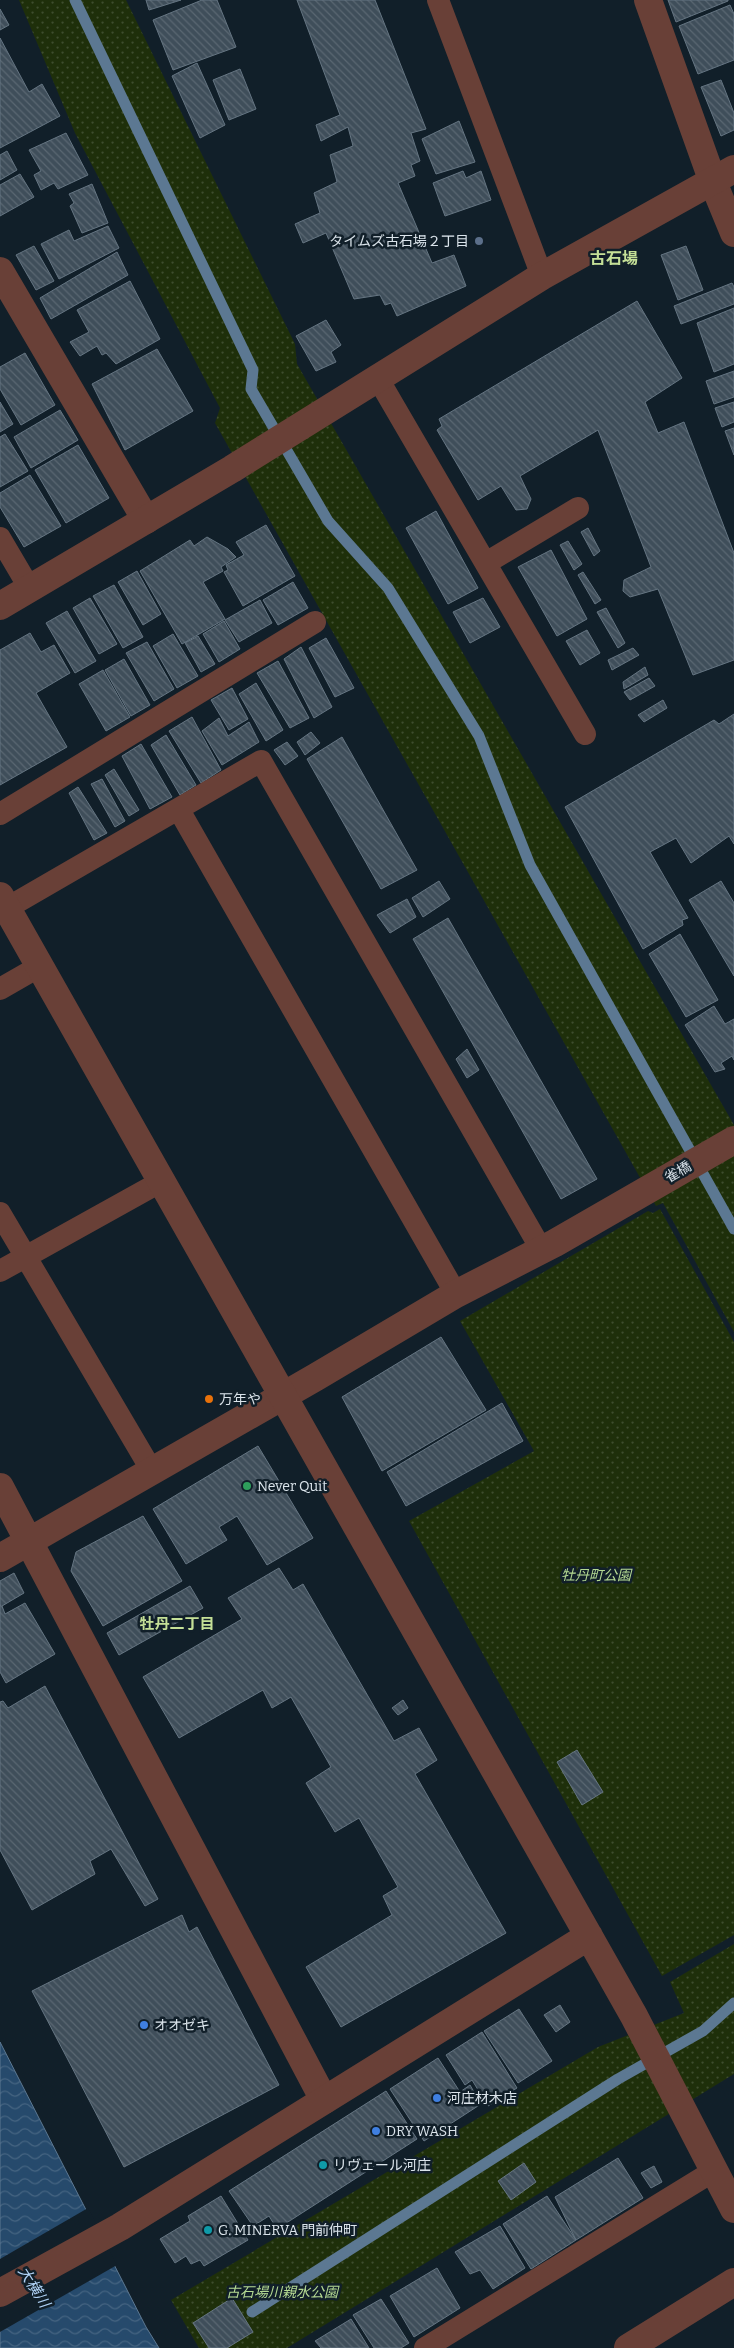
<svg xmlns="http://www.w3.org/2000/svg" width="734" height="2348" viewBox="0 0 734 2348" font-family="Bitter,'Noto Sans JP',serif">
<defs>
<pattern id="green-dots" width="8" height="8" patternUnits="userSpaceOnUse" patternTransform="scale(1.25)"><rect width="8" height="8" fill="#1e2f0a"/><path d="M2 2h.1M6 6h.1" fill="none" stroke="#3e4d2e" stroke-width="1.8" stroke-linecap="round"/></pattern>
<pattern id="water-waves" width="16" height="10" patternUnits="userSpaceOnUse" patternTransform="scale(1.25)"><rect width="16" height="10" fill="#264a6c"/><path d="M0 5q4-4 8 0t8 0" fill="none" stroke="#456481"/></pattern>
<pattern id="building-back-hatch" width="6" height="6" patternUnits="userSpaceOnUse" patternTransform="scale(1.25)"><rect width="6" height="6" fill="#3f4e5a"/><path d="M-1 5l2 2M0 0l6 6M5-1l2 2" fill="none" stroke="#5a6772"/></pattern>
</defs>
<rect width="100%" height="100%" fill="#111f29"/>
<path fill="url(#green-dots)" d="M19,0h107l169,344 2,20 437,761v207l-71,-129 -7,3 -441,-783 5,-15 -145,-275z
M660,1209l74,133v593l-72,41 -253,-455 125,-70 -74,-130 188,-110 5,2z
M734,1944v130l-447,274h-88l-28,-48 427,-253 86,-34 -14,-31z"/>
<path fill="url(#water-waves)" stroke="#5c7892" d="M0,2042l146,285 13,21h-159z"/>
<path fill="#111f29" d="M88,2208l29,57 -117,67v-73z"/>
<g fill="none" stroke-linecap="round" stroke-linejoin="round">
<path stroke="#5c7892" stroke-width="11" d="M75,0l178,370 -2,19 77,132 60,67 91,148 51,129 204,364
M252,2312l366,-233 85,-48 31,-28"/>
</g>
<path fill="url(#building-back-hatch)" stroke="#657582" d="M146,0h35l-32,10z
M202,0h15l19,47 -63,23 -20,-50z
M297,0h78l51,129 -15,4 9,28 -9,4 4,11 -17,7 34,80 22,-8 12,31 -69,30 -6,-13 -6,2 -5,-10 -26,4 -28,-66 -23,10 -8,-19 25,-11 -6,-20 23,-11 -7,-27 23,-9 -5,-19 -27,14 -5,-16 24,-10z
M668,0h60v1l-52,21z
M730,5l4,9v46l-36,14 -19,-48z
M0,9l9,16 -9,5z
M0,38l29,54 13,-8 18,32 -60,32z
M197,63l28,62 -25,13 -28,-62z
M240,69l16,40 -27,11 -16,-40z
M721,80l13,33v17l-13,6 -20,-49z
M459,121l16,41 -39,12 -14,-35z
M66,133l22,42 -30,14 -4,-6 -13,7 -7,-15 7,-4 -12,-21z
M7,151l10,19 -17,10v-25z
M463,171l3,7 15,-7 10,29 -46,16 -12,-33z
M20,174l14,23 -34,19v-31z
M92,184l16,39 -26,10 -12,-27 4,-3 -5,-9z
M108,226l11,22 -60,31 -18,-35 28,-14 5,11z
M34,246l20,35 -18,9 -20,-35z
M686,246l17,44 -25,10 -17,-45z
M117,252l11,23 -77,44 -11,-21z
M130,281l30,58 -44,25 -10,-11 -4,2 -5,-9 -17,10 -10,-14 19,-10 -12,-22z
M732,283l2,4v17l-53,20 -7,-18z
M637,301l45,77 -37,24 13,31 26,-11 50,131v107l-41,15 -35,-86 -28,8 -7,-6 1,-11 27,-13 -53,-137 -78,46 11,23 -4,10 -11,1 -15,-24 -23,14 -41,-70 5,-4 -3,-7z
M734,308v56l-20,8 -17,-49z
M326,320l15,25 -10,7 5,10 -20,9 -20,-35z
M157,349l36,62 -68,39 -33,-66z
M25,353l30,52 -34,20 -21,-36v-22z
M734,371v26l-20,7 -8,-23z
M0,402l13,22 -13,8z
M734,402v20l-12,5 -7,-19z
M60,410l18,30 -47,28 -17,-31z
M734,428v27l-9,-24z
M5,434l23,37 -28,16v-50z
M78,445l31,53 -43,25 -31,-53z
M30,475l31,51 -37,21 -24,-40v-14z
M436,511l42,77 -30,16 -42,-76z
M266,525l29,51 -52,30 -19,-34 4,-2 -2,-5 18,-10 -8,-13z
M588,528l12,23 -6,5 -13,-24z
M207,537l21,12 8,8 -15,10 2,4 -20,11 22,37 -43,25 -42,-73 50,-31 4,6z
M568,541l14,23 -8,6 -14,-25z
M551,550l36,69 -30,17 -39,-69z
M137,571l24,43 -18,11 -25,-43z
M583,572l18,28 -6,4 -17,-29z
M293,582l15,26 -30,17 -15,-25z
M114,585l29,52 -20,11 -30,-52z
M90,598l27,46 -18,10 -26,-46z
M483,598l17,29 -30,16 -17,-31z
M260,600l12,23 -33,19 -14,-22z
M606,608l19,35 -7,5 -21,-36z
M67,611l29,50 -21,12 -29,-50z
M224,621l16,28 -21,13 -16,-28z
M587,630l13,23 -20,12 -14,-24z
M30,633l11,19 13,-7 16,28 -34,20 31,54 -67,38v-135z
M173,634l25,42 -21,12 -24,-42z
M198,636l17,28 -14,8 -16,-29z
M326,638l28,50 -19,9 -26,-49z
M147,642l27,47 -20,12 -28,-48z
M301,647l31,60 -18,11 -30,-59z
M633,648l6,7 -27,15 -4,-10z
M124,659l26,46 -19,11 -26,-46z
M278,661l31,57 -19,10 -33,-55z
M645,667l3,8 -24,14 -1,-7z
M103,670l27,47 -24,14 -27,-47z
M649,678l6,8 -25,14 -6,-8z
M256,683l27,47 -17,11 -27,-47z
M232,688l16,31 -19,11 -18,-30z
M663,700l4,8 -23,14 -6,-7z
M734,714v130l-5,-8 -38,27 -15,-25 -26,14 38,66 -6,2 1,5 -40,24 -78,-142 149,-87 5,4z
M192,717l29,53 -20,13 -32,-52z
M219,718l9,18 21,-14 10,20 -37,23 -20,-34z
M311,732l9,11 -15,12 -8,-13z
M166,735l30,50 -16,10 -29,-50z
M342,737l75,133 -36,19 -74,-130z
M287,742l11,14 -13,9 -11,-15z
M141,744l31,53 -22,12 -28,-53z
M114,769l25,41 -10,6 -24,-41z
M102,779l23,42 -10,6 -24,-43z
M78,787l29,46 -13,7 -25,-47z
M439,881l11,18 -27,18 -11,-19z
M721,881l13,22v73l-45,-76z
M407,899l9,18 -26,16 -13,-18z
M448,918l149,261 -36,20 -148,-260z
M680,934l38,66 -32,17 -37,-63z
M714,1006l11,18 9,-5v41l-2,-4 -11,7 4,6 -10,3 -30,-47z
M467,1049l12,21 -12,8 -11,-19z
M441,1337l45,73 -104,61 -40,-74z
M502,1403l21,38 -117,65 -19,-34z
M258,1446l55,92 -46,27 -30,-49 -18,11 8,13 -41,24 -33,-55z
M143,1516l39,65 -79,45 -32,-55 5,-19z
M279,1568l14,22 10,-6 91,157 25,-13 18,32 -22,14 91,159 -165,94 -35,-60 86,-52 -9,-19 15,-9 -39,-69 -24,14 -29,-49 25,-16 -40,-70 -19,11 -9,-18 -84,48 -36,-61 99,-58 -14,-21z
M14,1573l10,20 -22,13 3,8 20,-11 30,51 -49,29 -6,-11v-91z
M190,1586l13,22 -84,47 -12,-22z
M45,1686l113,213 -13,7 -34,-57 -21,12 5,13 -63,36 -32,-60v-148l3,-1 5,7z
M403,1700l5,8 -10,7 -6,-7z
M577,1750l26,42 -21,13 -25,-43z
M182,1915l7,17 8,-5 82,158 -155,82 -92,-176z
M560,2005l10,17 -14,10 -12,-17z
M519,2009l33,52 -34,22 -34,-52z
M482,2032l35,56 -29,18 -16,-26 -7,5 -19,-30z
M438,2058l22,34 10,-7 11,19 -57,37 -34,-52z
M386,2091l31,48 -140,90 -8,-13 -16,10 -24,-35z
M618,2158l25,40 -67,42 -21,-43z
M524,2163l12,19 -25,18 -13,-19z
M654,2166l8,16 -11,6 -10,-15z
M221,2196l27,44 -44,26 -4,-6 -9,4 -5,-8 -11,7 -15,-24 30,-18 -2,-5z
M547,2196l29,44 -45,29 -28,-45z
M500,2226l25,42 -32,21 -13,-19 -10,4 -15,-22z
M437,2268l23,40 -46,29 -24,-41z
M232,2298l21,34 -26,16h-18l-16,-25z
M381,2299l28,44 -8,5h-27l-21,-33z
M351,2319l18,29h-48l-6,-7z"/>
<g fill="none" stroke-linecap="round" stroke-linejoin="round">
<path stroke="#694037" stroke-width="22" d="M438,0l104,276
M377,377l208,357
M0,538l30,51
M486,563l92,-55
M179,810l277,484
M0,814l315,-192
M7,908l254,-147 280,488
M0,989l40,-23
M0,1213l152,258
M0,1271l162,-90
M425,2348l290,-178"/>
<path stroke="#694037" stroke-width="28" d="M648,0l65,182 21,51
M0,271l146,249
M0,1487l324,613
M0,1558l316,-181 140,-83 99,-51 179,-103
M628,2348l106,-66"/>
<path stroke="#694037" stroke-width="28" d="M0,606l232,-137 310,-193 192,-107
M0,896l634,1120 100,193
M0,2293l120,-66 469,-291"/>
</g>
<circle fill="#5c6f8a" stroke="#111f29" stroke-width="2" cx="479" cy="241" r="5"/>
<circle fill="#e8710a" stroke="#111f29" stroke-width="2" cx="209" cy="1399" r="5"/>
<circle fill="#2e9e5b" stroke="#111f29" stroke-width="2" cx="247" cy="1486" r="5"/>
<g fill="#3f7fe0" stroke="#111f29" stroke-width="2">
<circle cx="144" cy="2025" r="5"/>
<circle cx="437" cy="2098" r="5"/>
<circle cx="376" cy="2131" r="5"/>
</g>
<g fill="#0f9aa8" stroke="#111f29" stroke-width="2">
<circle cx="323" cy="2165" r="5"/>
<circle cx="208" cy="2230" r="5"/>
</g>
<g text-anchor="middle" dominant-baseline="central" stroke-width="5" stroke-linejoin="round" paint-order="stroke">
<g font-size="14" fill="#dbe4eb" stroke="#111f29" text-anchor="start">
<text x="469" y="241" text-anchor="end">タイムズ古石場２丁目</text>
<text x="219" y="1399">万年や</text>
<text x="257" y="1486">Never Quit</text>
<text x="154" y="2025">オオゼキ</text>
<text x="447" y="2098">河庄材木店</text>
<text x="386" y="2131">DRY WASH</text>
<text x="333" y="2165">リヴェール河庄</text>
<text x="218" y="2230">G. MINERVA 門前仲町</text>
</g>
<g font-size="14" fill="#dbe4eb" stroke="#111f29">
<text transform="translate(678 1172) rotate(-30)">雀橋</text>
</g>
<g font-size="14" font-style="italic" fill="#b4d992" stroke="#111f29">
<text x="596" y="1575">牡丹町公園</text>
<text x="282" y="2292">古石場川親水公園</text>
</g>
<g font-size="15" font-weight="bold" fill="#c5e097" stroke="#111f29">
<text x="177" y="1624">牡丹二丁目</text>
</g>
<g font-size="15" font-style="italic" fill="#aed0f3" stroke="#111f29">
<text transform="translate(34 2287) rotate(58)">大横川</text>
</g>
<g font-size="16" font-weight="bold" fill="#c5e097" stroke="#111f29">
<text x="614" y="258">古石場</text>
</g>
</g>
</svg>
